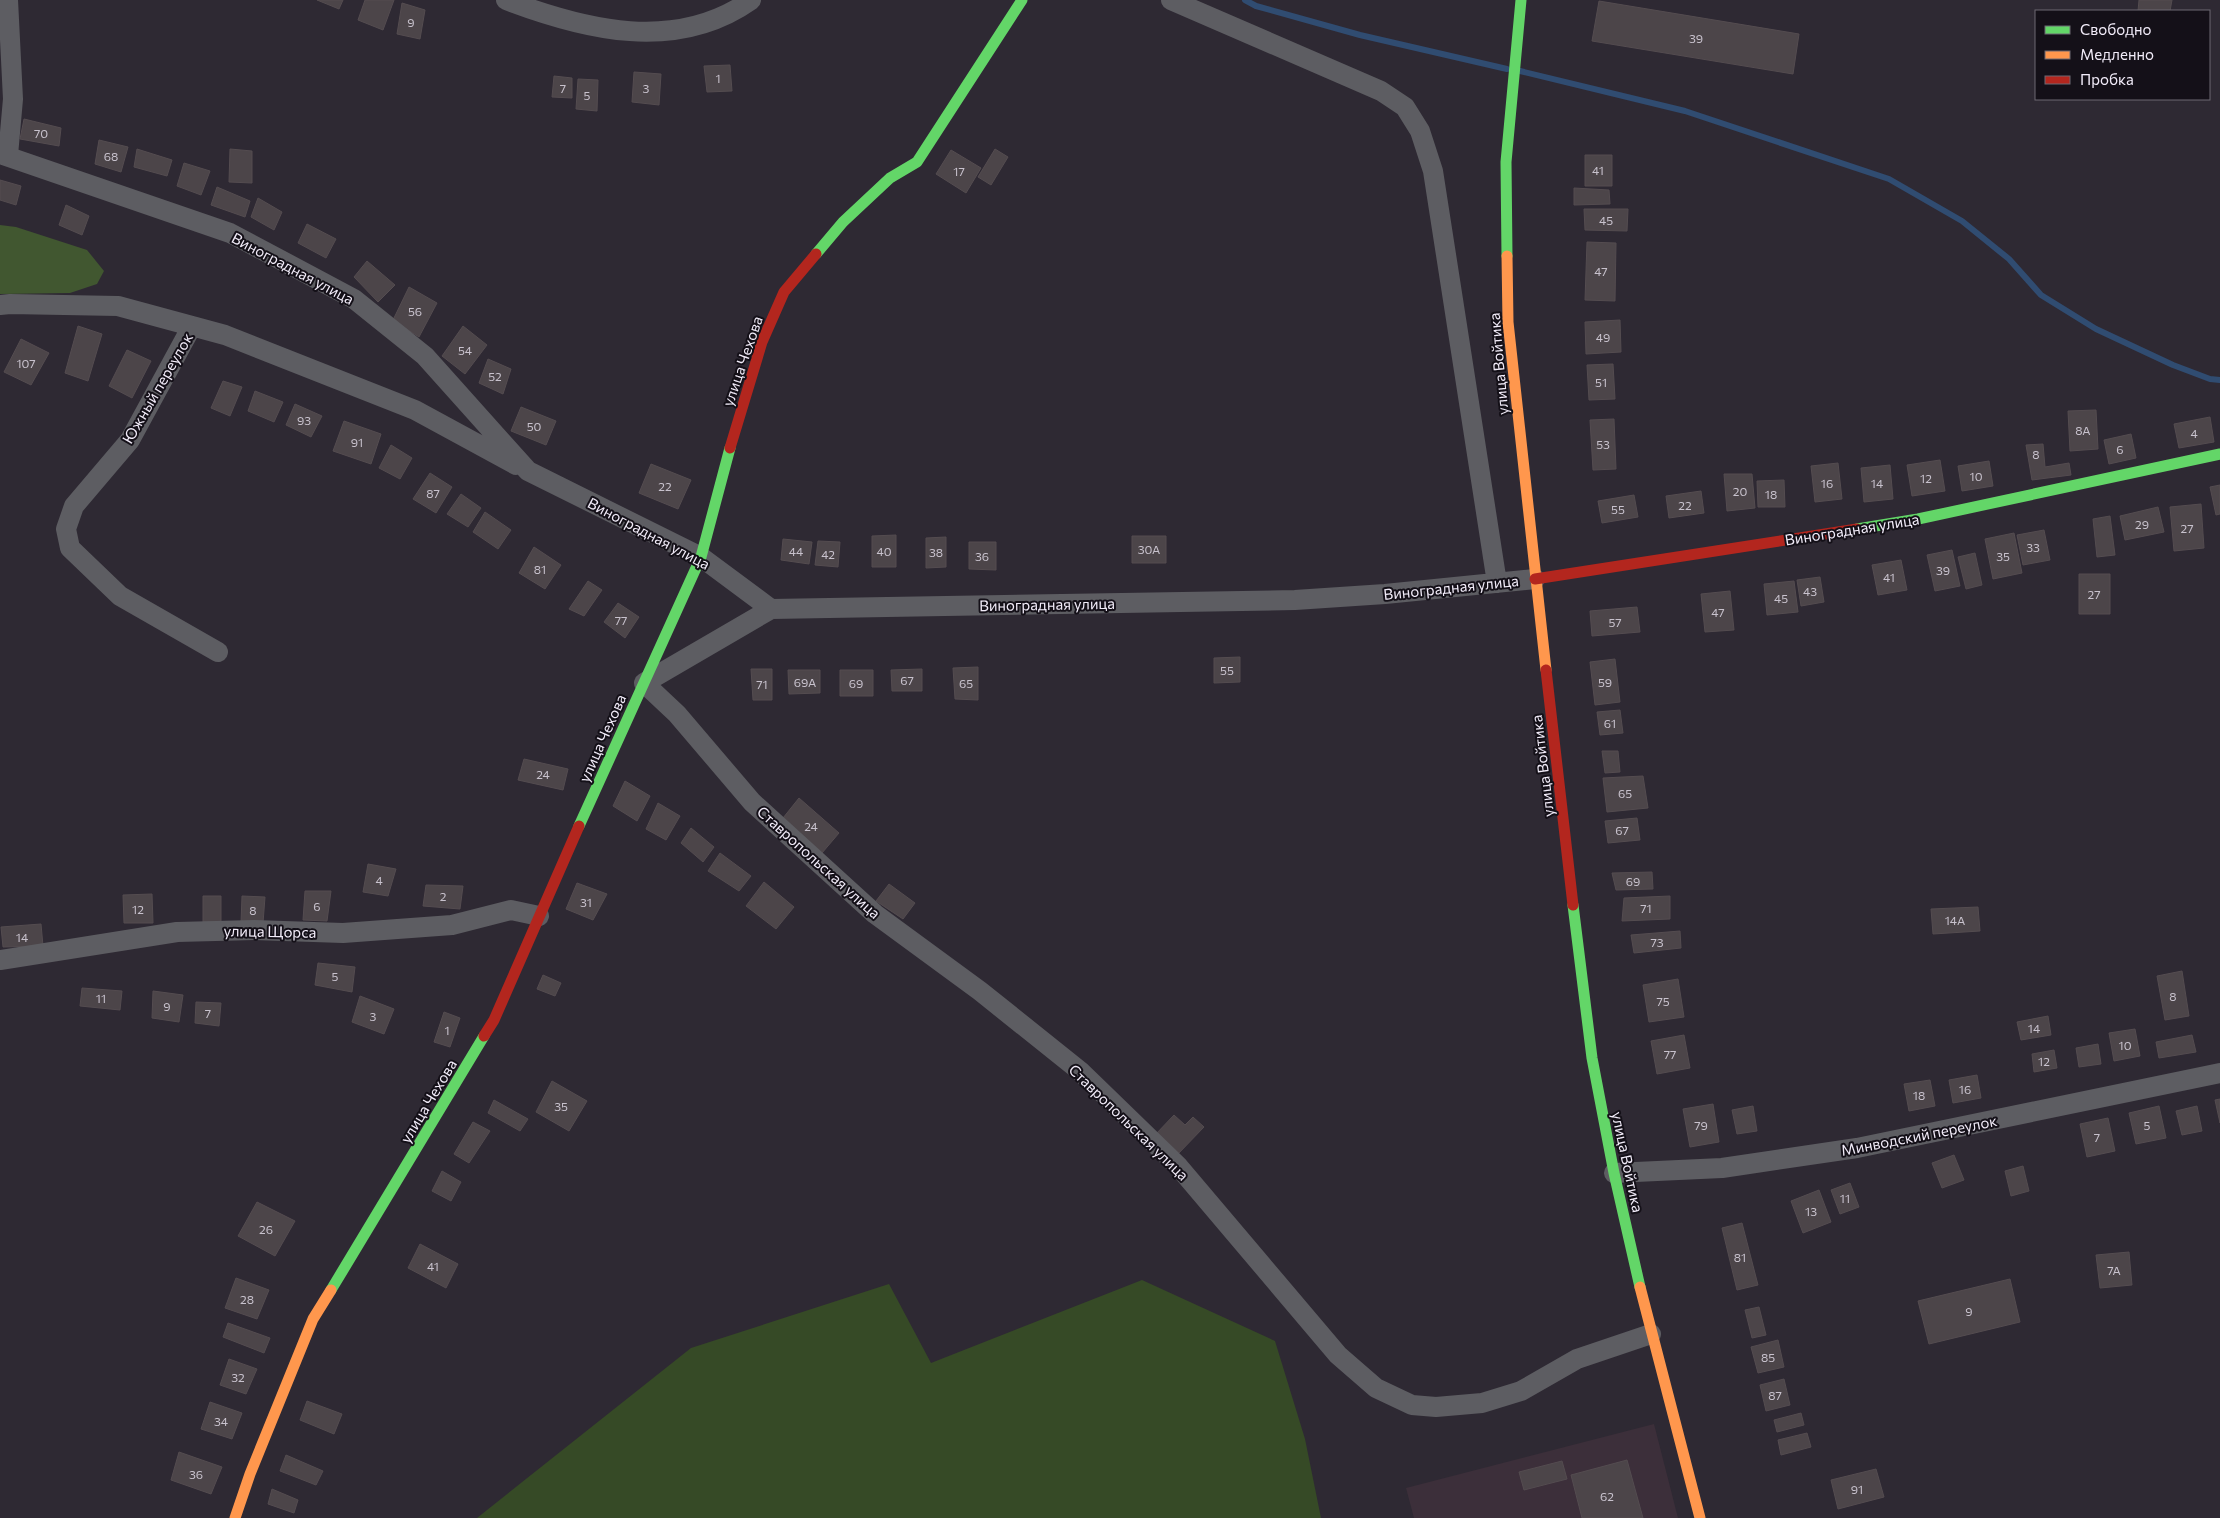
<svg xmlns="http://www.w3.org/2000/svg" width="2220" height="1518" viewBox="0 0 2220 1518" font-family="Commissioner,sans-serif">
<rect width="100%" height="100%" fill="#2e2933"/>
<path fill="#3c2f3a" d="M1654,1424l24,94h-264l-8,-30z"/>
<path fill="#364a26" d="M1142,1280l133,61 30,98 16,79h-844l214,-170 198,-64 42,79z"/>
<path fill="#415730" d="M0,225l16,2 71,23 17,21 -7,13 -27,9 -70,1z"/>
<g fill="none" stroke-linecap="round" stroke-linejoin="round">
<path stroke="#304c71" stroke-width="6" d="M1245,0l11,6 104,29 147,34
M1520,71l165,40 204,68 73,42 47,38 32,36 55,34 77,36 37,14 10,1"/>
</g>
<path fill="#4c4549" stroke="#544c50" d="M317,0h26l-4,9z
M365,0h29l-11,30 -25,-10z
M2139,0h33l-2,11h-32z
M1599,1l200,33 -6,40 -201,-33z
M402,3l23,7 -5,29 -23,-5z
M730,65l2,26 -25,1 -3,-26z
M634,72l27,2 -2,31 -27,-3z
M554,76l18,2v20l-20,-1z
M578,79l20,1 -1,31 -21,-2z
M24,119l37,9 -2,18 -39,-7z
M99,140l29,7 -7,25 -26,-8z
M137,149l35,11 -5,16 -33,-9z
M230,149l22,2v32l-23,-1z
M995,149l13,8 -17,28 -13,-8z
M951,150l30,18 -15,25 -30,-19z
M1585,155h27v31h-27z
M184,163l26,8 -9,24 -24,-9z
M0,180l21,6 -5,19 -16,-5z
M217,187l33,14 -5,16 -34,-12z
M1574,188l35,2 1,14 -36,1z
M258,198l24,14 -8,18 -23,-13z
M66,205l23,11 -7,19 -23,-10z
M1584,209h44l-1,22 -42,-1z
M307,224l29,15 -10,19 -28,-15z
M1587,242l29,1 -1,58 -30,-1z
M367,261l28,24 -17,17 -24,-25z
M409,287l28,16 -18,34 -26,-17z
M1620,320l1,32 -35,2 -1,-32z
M78,326l24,8 -14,47 -23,-8z
M463,326l24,19 -22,29 -23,-18z
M21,339l28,14 -18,32 -27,-13z
M127,350l24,11 -19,37 -23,-12z
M488,359l23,10 -8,25 -24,-11z
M1613,364l2,35 -26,1 -2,-35z
M223,381l19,6 -12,29 -19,-8z
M255,391l28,11 -9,20 -26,-11z
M295,404l27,12 -11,21 -25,-12z
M521,407l35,14 -10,24 -35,-14z
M2096,410l2,39 -28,2 -2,-40z
M2210,417l4,25 -35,6 -5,-24z
M1614,419l2,50 -23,1 -3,-50z
M344,421l37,13 -10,30 -38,-13z
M2131,434l5,24 -27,6 -5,-24z
M2043,444l2,23 24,-4 2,12 -39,5 -6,-35z
M391,445l21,13 -12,21 -21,-11z
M1940,460l5,31 -33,5 -5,-31z
M1989,461l4,25 -31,5 -4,-25z
M1838,463l4,36 -27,3 -4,-36z
M651,464l40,16 -13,29 -39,-16z
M1890,465l3,34 -29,3 -3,-34z
M430,473l22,14 -16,26 -23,-14z
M1724,474h28l3,34 -28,3z
M1784,480l1,27h-27l-1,-26z
M2220,485v29l-4,1 -6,-28z
M1701,491l3,22 -35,5 -3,-22z
M461,494l20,14 -13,19 -21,-13z
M1634,495l4,22 -36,6 -4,-22z
M2201,504l3,44 -30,3 -4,-44z
M2158,507l6,25 -39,8 -5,-24z
M485,512l26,18 -13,19 -25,-17z
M2110,516l5,39 -18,2 -4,-38z
M2044,530l6,30 -27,5 -6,-30z
M2014,533l8,40 -29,6 -8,-40z
M896,535v32h-24v-31z
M1132,536h34v27h-34z
M946,537v30l-20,1v-30z
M783,539l29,3 -3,22 -28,-4z
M818,541l22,1 -2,25 -23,-2z
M969,542h27v28l-27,-1z
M534,547l27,18 -16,24 -26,-16z
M1952,550l8,36 -25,5 -8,-36z
M1975,553l7,32 -16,4 -8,-32z
M1901,560l6,30 -29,5 -6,-30z
M2079,574h31v40h-31z
M1820,577l4,25 -23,4 -4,-26z
M588,581l14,9 -18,26 -15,-7z
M1794,581l4,31 -31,3 -3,-31z
M1730,591l4,39 -29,2 -4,-38z
M618,603l21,14 -14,21 -21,-16z
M1637,607l3,25 -48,4 -2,-25z
M1240,657v25l-26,1v-25z
M1615,659l5,43 -25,3 -5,-43z
M978,667v33l-23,-1 -2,-31z
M751,669h21v31h-19z
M922,669v22h-30l-1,-21z
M788,670h32v23l-31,1z
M840,670h33v26h-33z
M1620,710l3,23 -23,2 -3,-23z
M1602,751h16l2,21 -15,1z
M524,759l44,10 -5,21 -45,-10z
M1643,776l5,32 -41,4 -4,-34z
M625,781l25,15 -13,25 -24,-15z
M799,798l40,35 -17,20 -39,-35z
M658,803l22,13 -14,24 -20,-11z
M1637,818l3,22 -32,3 -3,-22z
M691,828l23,19 -11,15 -22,-19z
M720,853l31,23 -12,15 -31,-20z
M368,864l28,5 -8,27 -25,-4z
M1652,872l1,17 -37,1 -4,-17z
M764,882l30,25 -18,22 -30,-23z
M577,883l30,11 -14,26 -27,-11z
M889,884l26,19 -12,16 -27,-18z
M426,885l37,1 -3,23 -37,-3z
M305,891h26l-4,30 -24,-1z
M152,894l1,29h-29l-1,-28z
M203,896h18v26h-18z
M242,896l23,1 -2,26h-22z
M1670,896v23l-48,2 2,-23z
M1978,907l2,24 -47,3 -2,-25z
M41,924l2,22 -40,1 -2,-20z
M1680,931l1,17 -47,5 -3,-18z
M318,963l37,4 -3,25 -37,-7z
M2182,971l7,45 -24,4 -8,-44z
M543,975l18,8 -6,13 -18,-7z
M1678,979l6,38 -35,5 -6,-37z
M82,988l40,3 -2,19 -40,-4z
M153,991l30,4 -4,27 -27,-4z
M360,996l34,13 -10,25 -32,-12z
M196,1002l25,1 -2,23 -24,-3z
M444,1012l16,6 -10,29 -16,-5z
M2048,1016l3,19 -30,5 -4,-18z
M2135,1029l5,27 -26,5 -5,-28z
M1684,1035l6,33 -33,6 -6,-33z
M2192,1035l4,17 -37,6 -3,-16z
M2098,1044l3,20 -22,3 -3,-19z
M2054,1050l3,18 -23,4 -2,-18z
M1977,1075l4,23 -28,5 -4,-23z
M1930,1080l5,26 -26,5 -5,-27z
M552,1081l35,20 -18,30 -33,-19z
M2220,1099v24l-5,-23z
M494,1100l34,19 -8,12 -32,-18z
M1713,1104l6,38 -29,5 -7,-38z
M1753,1106l4,25 -20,3 -5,-24z
M2159,1106l7,32 -30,6 -7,-31z
M2197,1106l5,25 -20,4 -6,-24z
M1174,1115l11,10 8,-8 11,10 -27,28 -22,-20z
M2108,1118l7,33 -28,6 -7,-33z
M473,1122l17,9 -21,32 -15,-9z
M1954,1155l10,25 -22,8 -10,-25z
M2023,1166l6,25 -18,5 -6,-25z
M442,1171l19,11 -10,19 -19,-10z
M1850,1183l9,24 -19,7 -9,-24z
M1819,1190l12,32 -28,11 -12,-32z
M257,1202l38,19 -20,35 -37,-20z
M1742,1223l16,62 -21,5 -15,-62z
M420,1244l38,20 -12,24 -38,-20z
M2129,1252l3,33 -32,3 -4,-33z
M236,1278l33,12 -12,29 -32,-11z
M2010,1279l10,43 -91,22 -11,-43z
M1759,1307l7,28 -14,3 -7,-28z
M228,1323l42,15 -6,15 -41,-16z
M1778,1340l6,27 -26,6 -7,-26z
M229,1359l28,10 -11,25 -26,-9z
M1784,1379l6,26 -24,6 -6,-26z
M307,1401l35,13 -8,20 -34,-14z
M210,1402l32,11 -10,26 -31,-10z
M1801,1413l3,12 -27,7 -3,-12z
M1807,1433l4,14 -30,8 -3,-15z
M179,1452l43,15 -11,27 -40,-14z
M286,1455l37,16 -7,14 -36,-14z
M1627,1460l16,58h-61l-11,-43z
M1562,1461l5,18 -43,11 -5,-18z
M1876,1469l8,28 -46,12 -7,-29z
M272,1489l26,11 -4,13 -26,-9z"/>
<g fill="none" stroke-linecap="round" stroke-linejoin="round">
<path stroke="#5d5d62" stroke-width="20" d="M8,0l5,99 -5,56
M506,0c79,30 170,53 245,0
M1171,0l210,91 24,16 15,24 13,40 64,412
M0,154l230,79 124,66 71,57 103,115 173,86 70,52 524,-9 90,-6 150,-15
M0,305l10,-1 108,2 107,29 190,75 101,55
M192,326l-62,114 -56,66 -8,23 4,19 50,48 98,56
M771,609l-127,74 33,31 75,88 123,112 105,77 100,80 98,95 160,189 38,33 36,17 24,2 46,-4 39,-12 56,-32 74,-25
M0,960l177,-28 77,-2 89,3 109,-8 59,-15 28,6
M1614,1173l108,-5 135,-20 363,-75"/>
<path stroke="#63d668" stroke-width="11" d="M816,254l27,-32 47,-44 27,-16 105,-162
M1507,256l-1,-94 15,-162
M1857,529l61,-10 302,-65
M579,826l122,-269 29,-109
M1573,905l19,153 22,115 26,114
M331,1290l153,-254"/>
<path stroke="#ff974d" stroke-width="11" d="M1507,256l1,66 38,348
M1640,1287l60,231
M235,1518l15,-44 63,-155 18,-29"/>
<path stroke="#b3261e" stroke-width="11" d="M730,448l32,-106 22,-50 32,-38
M1535,579l322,-50
M1546,670l27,235
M484,1036l10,-16 85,-194"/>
</g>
<g text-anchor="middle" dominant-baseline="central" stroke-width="4" stroke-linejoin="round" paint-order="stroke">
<g font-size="12" fill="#c8c2cd">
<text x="411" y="22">9</text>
<text x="1696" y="38">39</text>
<text x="718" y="78">1</text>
<text x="563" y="88">7</text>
<text x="646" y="88">3</text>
<text x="587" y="95">5</text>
<text x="41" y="133">70</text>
<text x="111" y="156">68</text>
<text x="1598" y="170">41</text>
<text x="959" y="171">17</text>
<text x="1606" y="220">45</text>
<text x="1601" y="271">47</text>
<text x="415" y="311">56</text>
<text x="1603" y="337">49</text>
<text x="465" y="350">54</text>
<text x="26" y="363">107</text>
<text x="495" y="376">52</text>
<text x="1601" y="382">51</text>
<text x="304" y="420">93</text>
<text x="534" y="426">50</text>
<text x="2083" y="430">8А</text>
<text x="2194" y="433">4</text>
<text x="357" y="442">91</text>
<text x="1603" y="444">53</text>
<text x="2120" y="449">6</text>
<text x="2036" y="454">8</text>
<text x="1976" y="476">10</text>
<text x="1926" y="478">12</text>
<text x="1827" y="483">16</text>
<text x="1877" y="483">14</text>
<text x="665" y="486">22</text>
<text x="1740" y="491">20</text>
<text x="433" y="493">87</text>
<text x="1771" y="494">18</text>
<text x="1685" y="505">22</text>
<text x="1618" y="509">55</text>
<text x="2142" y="524">29</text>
<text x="2187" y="528">27</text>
<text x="2033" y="547">33</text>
<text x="1149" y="549">30А</text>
<text x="796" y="551">44</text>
<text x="884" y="551">40</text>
<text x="936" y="552">38</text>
<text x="828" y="554">42</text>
<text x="982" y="556">36</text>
<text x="2003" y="556">35</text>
<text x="540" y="569">81</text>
<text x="1943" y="570">39</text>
<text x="1889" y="577">41</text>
<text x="1810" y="591">43</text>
<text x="2094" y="594">27</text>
<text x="1781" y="598">45</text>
<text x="1718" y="612">47</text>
<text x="621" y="620">77</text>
<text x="1615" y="622">57</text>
<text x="1227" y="670">55</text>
<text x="907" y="680">67</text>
<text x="805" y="682">69А</text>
<text x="1605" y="682">59</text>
<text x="856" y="683">69</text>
<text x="966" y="683">65</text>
<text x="762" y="684">71</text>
<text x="1610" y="723">61</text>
<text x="543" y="774">24</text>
<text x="1625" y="793">65</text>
<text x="811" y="826">24</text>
<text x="1622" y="830">67</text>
<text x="379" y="880">4</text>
<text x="1633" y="881">69</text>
<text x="443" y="896">2</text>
<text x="586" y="902">31</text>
<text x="317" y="906">6</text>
<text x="1646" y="908">71</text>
<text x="138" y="909">12</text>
<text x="253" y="910">8</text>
<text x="1955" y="920">14А</text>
<text x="22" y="937">14</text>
<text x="1657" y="942">73</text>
<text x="335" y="976">5</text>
<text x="2173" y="996">8</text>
<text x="101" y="998">11</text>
<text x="1663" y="1001">75</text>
<text x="167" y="1006">9</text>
<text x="208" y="1013">7</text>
<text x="373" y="1016">3</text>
<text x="2034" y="1028">14</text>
<text x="447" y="1030">1</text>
<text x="2125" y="1045">10</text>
<text x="1670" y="1054">77</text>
<text x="2044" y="1061">12</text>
<text x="1965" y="1089">16</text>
<text x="1919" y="1095">18</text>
<text x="561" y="1106">35</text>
<text x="1701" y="1125">79</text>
<text x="2147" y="1125">5</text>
<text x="2097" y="1137">7</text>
<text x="1845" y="1198">11</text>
<text x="1811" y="1211">13</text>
<text x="266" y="1229">26</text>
<text x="1740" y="1257">81</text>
<text x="433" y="1266">41</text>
<text x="2114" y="1270">7А</text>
<text x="247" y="1299">28</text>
<text x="1969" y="1311">9</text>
<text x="1768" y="1357">85</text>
<text x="238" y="1377">32</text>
<text x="1775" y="1395">87</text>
<text x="221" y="1421">34</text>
<text x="196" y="1474">36</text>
<text x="1857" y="1489">91</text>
<text x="1607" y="1496">62</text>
</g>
<g font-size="15" fill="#f2ecf9" stroke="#141018">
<text transform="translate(293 268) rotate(28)">Виноградная улица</text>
<text transform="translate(742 361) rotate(-71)">улица Чехова</text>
<text transform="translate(1498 364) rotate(-95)">улица Войтика</text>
<text transform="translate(157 388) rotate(-60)">Южный переулок</text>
<text transform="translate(1852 529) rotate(-9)">Виноградная улица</text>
<text transform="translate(649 533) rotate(28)">Виноградная улица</text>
<text transform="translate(1451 587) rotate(-6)">Виноградная улица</text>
<text transform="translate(1047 604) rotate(-1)">Виноградная улица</text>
<text transform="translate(602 738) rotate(-66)">улица Чехова</text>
<text transform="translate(1542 766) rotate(-97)">улица Войтика</text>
<text transform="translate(819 862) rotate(42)">Ставропольская улица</text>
<text transform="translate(270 931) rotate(1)">улица Щорса</text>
<text transform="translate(428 1101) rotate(-59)">улица Чехова</text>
<text transform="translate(1129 1122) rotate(44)">Ставропольская улица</text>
<text transform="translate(1919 1135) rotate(-11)">Минводский переулок</text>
<text transform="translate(1628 1162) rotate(78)">улица Войтика</text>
</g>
</g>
<rect x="2035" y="10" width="175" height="90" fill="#141018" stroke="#6d6872"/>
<rect x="2045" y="26" width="25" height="8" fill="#63d668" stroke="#6d6872"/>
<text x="2080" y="35" font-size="15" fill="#f2ecf9">Свободно</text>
<rect x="2045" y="51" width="25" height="8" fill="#ff974d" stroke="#6d6872"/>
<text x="2080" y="60" font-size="15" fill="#f2ecf9">Медленно</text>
<rect x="2045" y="76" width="25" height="8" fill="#b3261e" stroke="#6d6872"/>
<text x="2080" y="85" font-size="15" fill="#f2ecf9">Пробка</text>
</svg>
